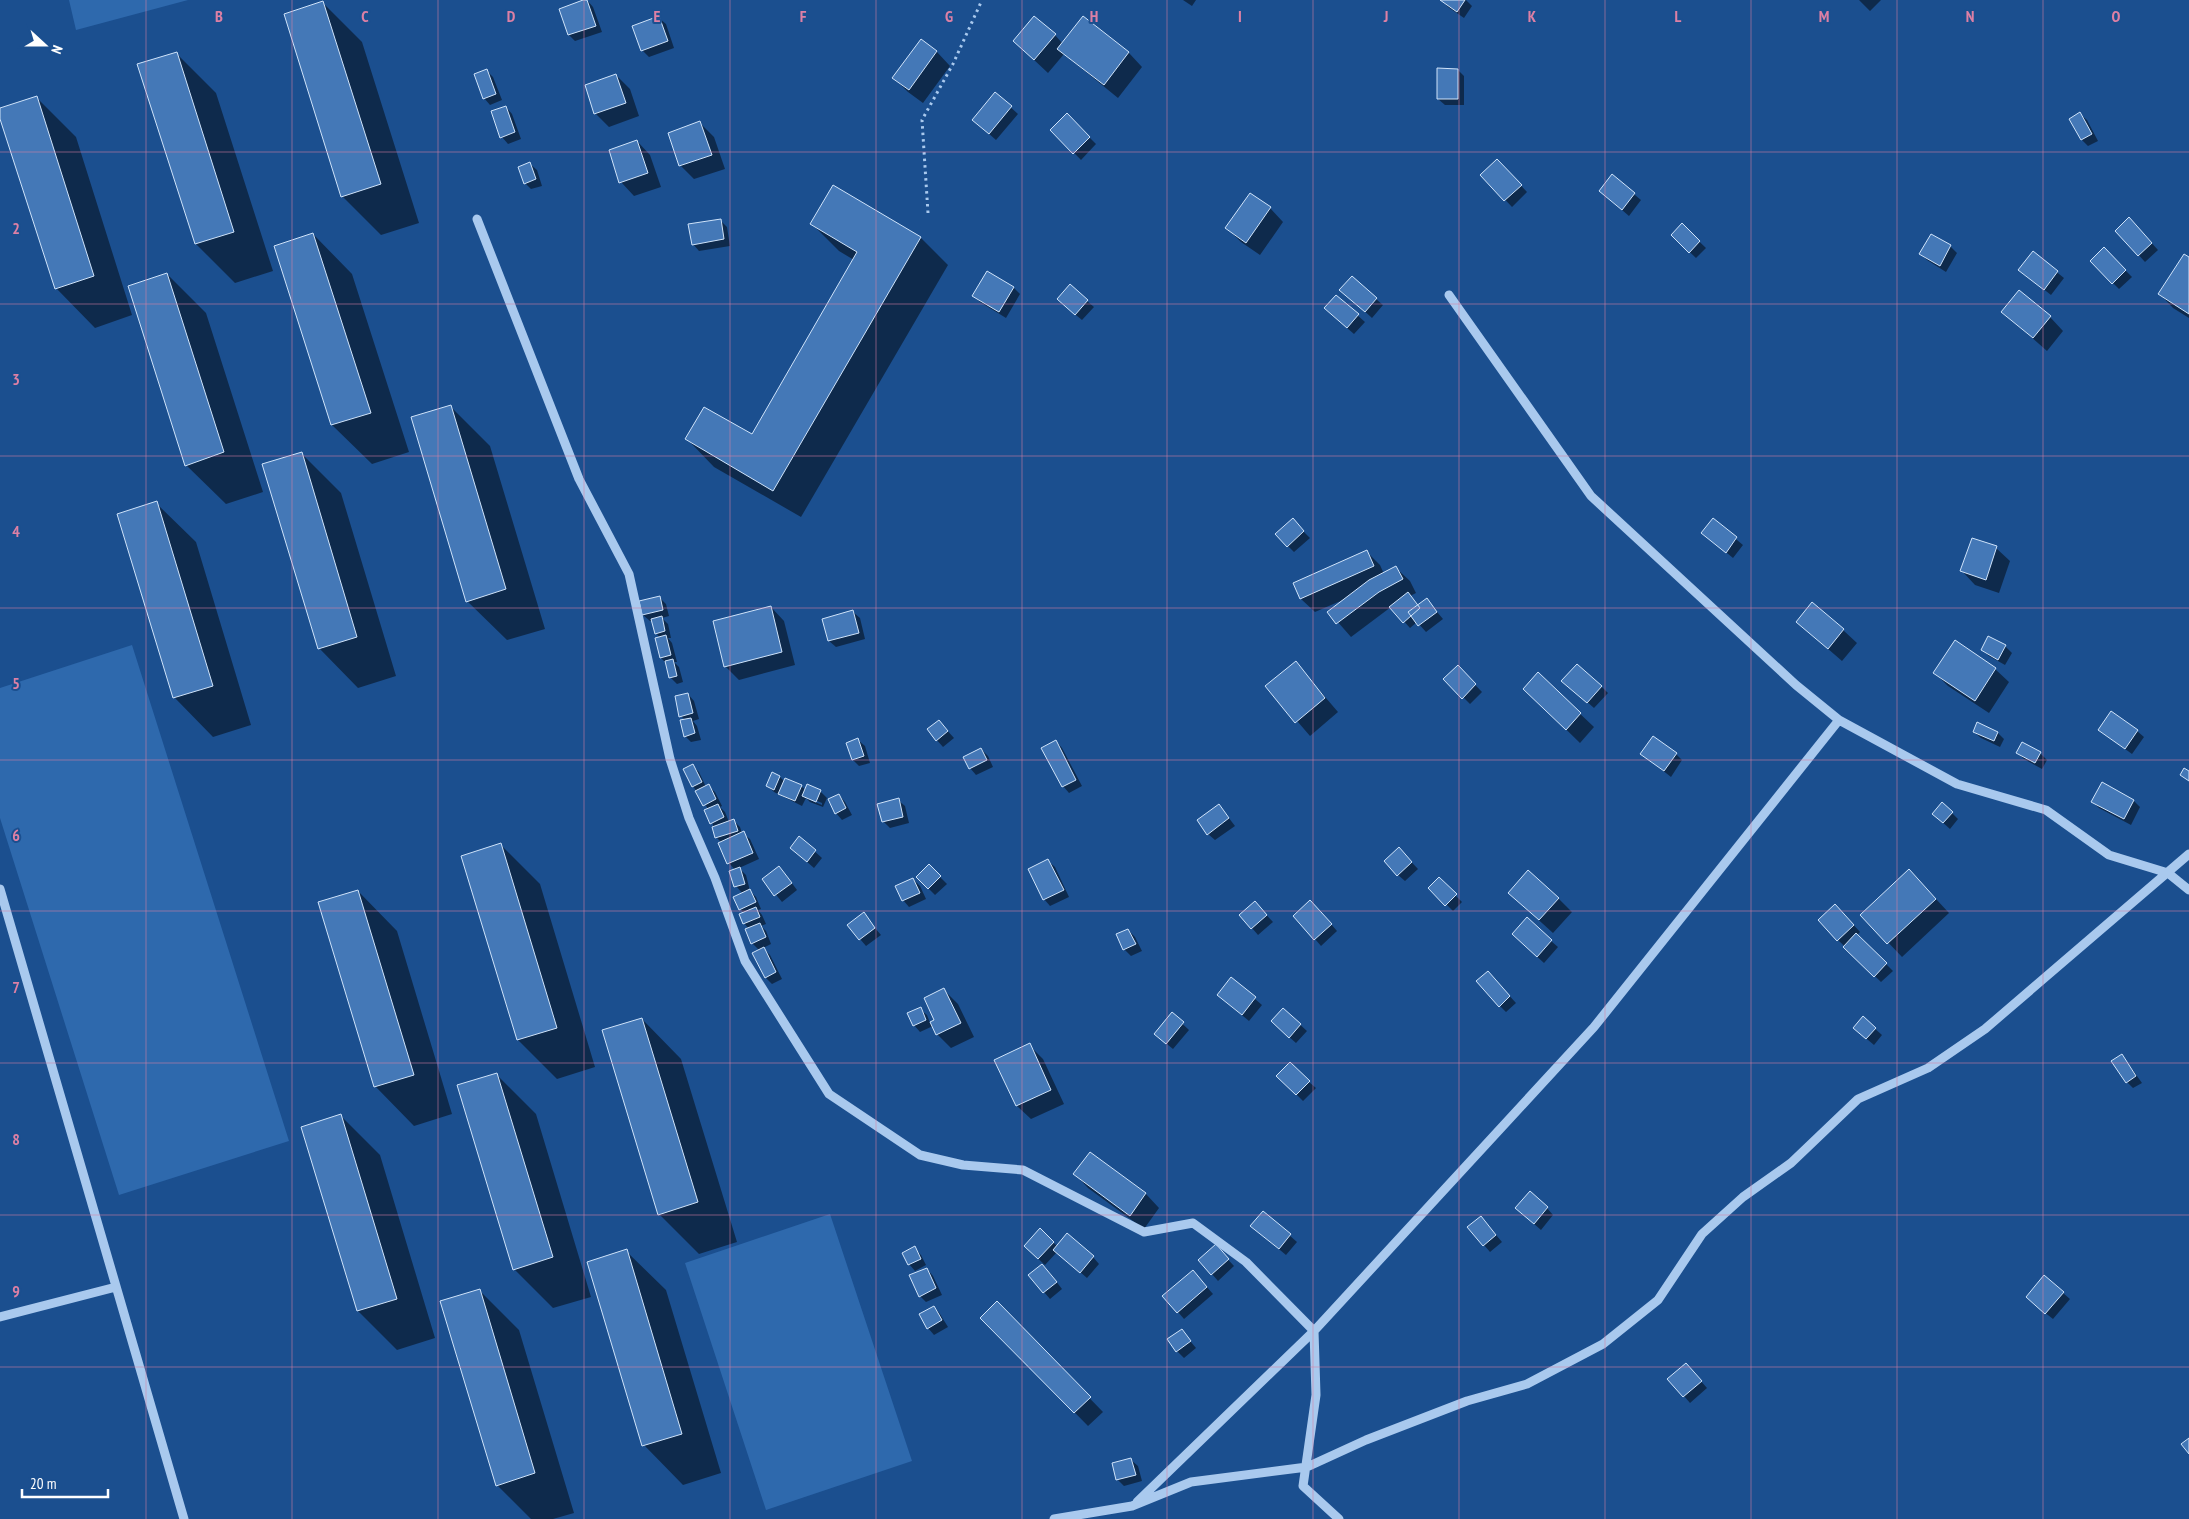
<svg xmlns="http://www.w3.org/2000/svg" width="2189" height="1519" viewBox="0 0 2189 1519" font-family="'PT Sans Narrow',sans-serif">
<rect width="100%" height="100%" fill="#1b4f8f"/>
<path fill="#2e69ad" d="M69,0h119l-112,30z
M132,645l157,496 -170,54 -119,-377v-130z
M830,1214l82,247 -146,49 -81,-247z"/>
<path fill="#0007" fill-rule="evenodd" d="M587,0l6,7 9,25 -27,9 -6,-6 -9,-26z
M1183,0h13l-4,6z
M1442,0h24l6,6 -8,12 -16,-11z
M1859,0h22l-11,11z
M323,3l39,39 57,181 -38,12 -39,-39z
M1084,17l45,36 13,14 -24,31 -54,-44 -16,19 -34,-32 41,-6 8,9z
M659,18l7,6 8,24 -25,9 -7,-7z
M921,41l16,11 13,14 -27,37 -15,-11 -14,-14z
M176,53l40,40 57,178 -38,12 -39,-39z
M1458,70l6,6v29h-19l-7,-6z
M487,71l6,6 9,23 -12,5 -6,-7z
M616,75l14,14 9,27 -30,11 -14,-14z
M995,93l23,21 -22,26 -16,-14z
M36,97l40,40 56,178 -37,13 -39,-40 -56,-174v-5z
M506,107l6,7 9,25 -13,5 -6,-7z
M2080,114l7,6 11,21 -10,5 -6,-6 -12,-21z
M1067,115l29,29 -15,16 -29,-30z
M700,123l14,14 11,32 -31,10 -14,-14z
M637,141l13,14 11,32 -27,9 -13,-14z
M530,164l7,6 5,16 -11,3 -6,-6z
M1504,167l23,25 -15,15 -30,-32z
M1612,176l29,24 -12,16 -22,-19z
M833,187l88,51 27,27 -147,252 -87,-50 -27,-28 65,-3 102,-176 -15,-9 -27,-27z
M1270,208l13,14 -23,33 -19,-13 -14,-14z
M720,220l7,7 3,19 -31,5 -6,-7z
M1682,225l24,23 -10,10 -24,-23z
M2136,226l22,24 -13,12 -28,-31z
M313,234l39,40 57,178 -37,12 -40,-39 -56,-179z
M1932,236l18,10 7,7 -11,19 -19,-12 -6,-6z
M2104,249l28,28 -13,12 -28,-28z
M2033,253l31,25 -13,17 -24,-19z
M2189,258v60l-16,-10 -13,-14z
M988,272l26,16 6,6 -14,24 -26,-16 -6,-7z
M167,274l39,39 57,179 -37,12 -40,-39z
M1336,296l29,26 -11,12 -22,-19z
M1348,296l28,3 7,6 -11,13z
M1087,301l7,6 -12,13 -17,-14z
M2003,312l47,5 13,14 -16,20z
M450,406l40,40 55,183 -38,11 -40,-39z
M301,453l40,40 55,183 -38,12 -39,-40z
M156,503l40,39 55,183 -38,12 -39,-40z
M1713,520l30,25 -10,13 -23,-19z
M1299,527l11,11 -16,14 -6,-6z
M1996,548l14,13 -11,32 -24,-8 -13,-14z
M1366,551l14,14 4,9 12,-6 14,13 6,12 -6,3 9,10 8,-6 16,19 -17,13 -9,-10 -7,6 -19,-21 -40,30 -22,-25 16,-13 -30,13 -14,-13z
M659,597l7,7 3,12 -7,2 6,6 3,14h-3l4,5 5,19h-3l5,5 4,15 -6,2 -7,-7 -4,-14 -5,-5 -1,-20 -4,-5 -3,-12h-3l-7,-6 -2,-13z
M771,607l13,14 11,44 -56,15 -14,-14z
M853,612l7,6 5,21 -29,8 -7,-6 -5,-21z
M1797,622l46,8 14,13 -15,18z
M2005,646l7,7 -7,12 -16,-9 -7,-6z
M1296,663l42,49 -28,24 -43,-50z
M1458,667l24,25 -12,12 -25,-25z
M1995,669l14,13 -20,31 -41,-27 -13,-13z
M1538,674l56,53 -14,16 -42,-41z
M1601,686l7,7 -14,15 -24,-21z
M688,694l6,7 5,18 -6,2 4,5 4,14 -10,2 -6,-6v-16l-4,-4z
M945,728l9,10 -11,9 -15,-17z
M2099,730l38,1 7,6 -12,17z
M1974,732l24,1 6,6 -4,8 -19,-9z
M858,740l7,6 5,17 -11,3 -6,-6z
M1056,741l6,7 20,38 -13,7 -6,-7z
M981,749l7,7 5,11 -17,8 -6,-7z
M2018,753h22l7,7 -5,9 -18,-10z
M1642,754h34l6,6 -11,17z
M693,766l6,6 7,15 2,-1 7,6 7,14 -2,1 5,5 4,10 5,-1 6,6 2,6 8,6 9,20 -20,9 7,7 4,16 6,6 5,12 -3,1 4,5 4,9 -5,2 5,5 5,13 -8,4 7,7 12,24 -10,5 -6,-6 -12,-24 6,-3 -8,-8 -5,-13 2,-1 -5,-6v-10l-4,-4 3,-15 -7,-8 -1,-16 -6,-7 -9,-19 2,-1 -5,-5 -9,-29 -15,-23z
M780,777l5,5 16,4 5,4 1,-4 13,5 7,7 -4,9 -13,-5 -4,-4 -4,8 -28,-14 -6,-6zM810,798l12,5v2l-12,-5z
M2102,784l32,17 6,6 -9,18 -32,-17 -6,-6z
M839,795l6,7 7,13 -10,5 -6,-7z
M898,800l7,6 4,17 -19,5 -7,-7z
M1219,805l16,21 -20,14 -7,-6z
M1952,813l6,6 -8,10 -10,-9z
M800,838l22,20 -8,10 -23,-20z
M501,845l39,39 55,183 -38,12 -39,-39 -55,-183z
M1399,849l19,20 -13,12 -7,-6z
M1048,861l7,6 14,30 -19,9 -6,-7z
M929,866l18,18 -12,11 -18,-18z
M785,874l12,16 -15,12 -19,-23z
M913,879l7,7 6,13 -17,8 -6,-7z
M1439,879l23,23 -9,9 -23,-23z
M1923,885l26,28 -47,44 -40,-42z
M358,891l39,40 55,183 -38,12 -39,-40z
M1509,893l49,5 14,14 -19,21z
M1317,908l20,23 -16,15 -6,-7z
M1261,909l12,13 -15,13 -6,-7z
M1842,912l18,20 -3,3 36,36 -12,11 -43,-42z
M863,914l18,21 -15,11 -6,-7z
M1128,930l7,7 7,14 -11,5 -7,-7z
M1520,941h31l7,6 -14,16z
M1232,979l30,26 -13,16 -24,-20z
M1494,979l22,24 -10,9 -6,-6z
M944,990l14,14 16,33 -23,11 -14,-14 -4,-8 -13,6 -6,-7 6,-16 7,6 3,8 6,-3z
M1283,1009l24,22 -11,12 -17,-15z
M1172,1014l17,16 -16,19 -11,-9z
M1863,1018l19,17 -8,10 -13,-11z
M642,1019l39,40 56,183 -38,12 -40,-40z
M1029,1045l14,14 21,45 -33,15 -14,-13 -21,-45z
M2122,1055l20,28 -9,5 -6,-6z
M496,1074l40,40 55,183 -38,11 -39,-39z
M1278,1076l31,6 7,6 -13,13z
M341,1116l39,39 55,183 -38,12 -39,-39z
M1090,1153l56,41 13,14 -15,21 -56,-41 -13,-14z
M1547,1208l6,7 -12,15 -18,-16z
M1263,1212l34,30 -11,13 -28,-23z
M1481,1217l21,25 -12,10 -6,-7z
M1040,1230l17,16 36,11 6,7 -12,14 -30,-26 -12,13 -13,-12z
M914,1248l7,7 5,10 -11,6 -6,-7z
M626,1251l40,39 55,183 -38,12 -39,-40z
M1222,1253l12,13 -16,15 -6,-7z
M927,1269l6,7 9,19 -16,7 -6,-6z
M1049,1272l13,17 -12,10 -6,-7z
M1199,1278l14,16 -29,25 -6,-7z
M479,1290l40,40 55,183 -21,6h-22l-34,-34z
M2063,1293l7,6 -17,20 -19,-15z
M997,1303l106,109 -15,14 -106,-108z
M934,1307l6,7 8,13 -14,8 -6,-7z
M1181,1330l15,18 -12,10 -7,-7z
M1692,1371l15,17 -17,15 -6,-7z
M1131,1460l7,6 4,15 -18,5 -7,-7z"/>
<path fill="#4478b7" stroke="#cfe3fa" d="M583,0h4l9,26 -28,9 -9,-26z
M1440,0h25l-8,12z
M323,1l58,183 -40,13 -57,-183z
M659,16l9,25 -27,10 -9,-25z
M1034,16l22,18 -22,26 -21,-19z
M1083,16l46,36 -25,33 -47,-36z
M921,39l16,12 -28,39 -17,-12z
M177,52l57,180 -39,12 -58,-180z
M1437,68l21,1v30h-21z
M487,69l9,25 -13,5 -9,-25z
M616,74l10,29 -32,11 -9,-29z
M995,92l17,14 -23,28 -17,-14z
M37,96l57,180 -39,13 -55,-170v-11z
M506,106l9,26 -15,6 -9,-27z
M2080,112l12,22 -11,6 -12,-21z
M1067,113l23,24 -17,17 -23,-24z
M700,121l12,34 -33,11 -11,-33z
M637,140l11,33 -29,10 -10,-33z
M1497,159l25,26 -18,16 -24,-26z
M530,162l6,17 -12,5 -6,-17z
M1612,174l23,19 -13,17 -23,-19z
M833,185l88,52 -148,254 -88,-52 19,-32 48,27 105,-182 -47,-28z
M1250,193l21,14 -25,36 -21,-15z
M2129,217l23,26 -14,13 -23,-25z
M721,219l3,20 -32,6 -4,-21z
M1682,223l18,18 -11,12 -18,-18z
M313,233l58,180 -40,12 -57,-179z
M1931,234l20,11 -11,21 -21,-12z
M2104,247l22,23 -14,14 -22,-23z
M2033,251l25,20 -14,19 -26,-20z
M2184,254l5,3v57l-31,-20z
M987,271l27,16 -15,25 -27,-16z
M167,273l57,179 -39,14 -57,-180z
M1352,276l25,22 -12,14 -26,-22z
M1070,284l18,16 -13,15 -18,-16z
M2019,290l32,26 -18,22 -32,-26z
M1336,295l23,19 -12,14 -23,-20z
M451,405l55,184 -40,13 -55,-185z
M302,452l55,185 -39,12 -56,-185z
M157,501l56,185 -40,12 -56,-184z
M1293,518l11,13 -17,16 -12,-13z
M1713,518l24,19 -11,16 -25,-20z
M1972,538l25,8 -11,34 -26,-9z
M1367,550l7,16 -74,33 -7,-16z
M1396,566l7,13 -24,13 -43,32 -9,-12 42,-32z
M1408,592l12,16 -17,15 -14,-16z
M660,596l3,14 -21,5 -3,-14z
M1427,598l10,14 -19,14 -10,-14z
M1812,602l32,27 -16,20 -32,-27z
M771,606l11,46 -58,15 -11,-46z
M853,610l6,23 -31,8 -6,-22z
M662,616l3,15 -10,3 -4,-15z
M666,635l5,20 -11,3 -5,-20z
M1988,636l18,9 -8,15 -17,-10z
M1955,640l41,28 -21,33 -42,-28z
M673,659l4,17 -8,2 -4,-17z
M1296,661l29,37 -30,25 -30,-37z
M1577,664l25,22 -15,17 -26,-22z
M1458,665l18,19 -14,15 -19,-20z
M1538,672l43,41 -15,17 -43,-41z
M688,693l5,20 -14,4 -4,-21z
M2111,711l27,19 -13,19 -27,-19z
M691,718l4,15 -11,4 -4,-17z
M939,720l9,11 -12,10 -9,-12z
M1977,722l21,10 -4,9 -21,-9z
M1653,736l24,17 -13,18 -24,-17z
M858,738l6,18 -12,4 -6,-17z
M1056,740l20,40 -14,7 -21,-39z
M2022,742l19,10 -6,11 -19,-10z
M981,748l6,12 -18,9 -6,-12z
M693,764l9,18 -10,5 -9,-18z
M2184,768l5,3v10l-9,-6z
M772,772l8,4 -6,14 -8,-4z
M785,778l17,7 -7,16 -17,-7z
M2102,782l32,18 -10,19 -33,-17z
M709,784l7,15 -13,7 -8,-15z
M807,784l14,6 -5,12 -14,-6z
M839,794l7,14 -11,6 -7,-15z
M899,798l4,19 -21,5 -5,-18z
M1942,802l11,10 -10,11 -11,-9z
M718,804l6,13 -14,7 -6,-14z
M1219,804l10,14 -22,17 -10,-15z
M734,819l4,12 -23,7 -3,-11z
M744,831l9,22 -26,11 -9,-21z
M799,836l17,14 -9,12 -17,-14z
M501,843l56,185 -40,12 -56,-184z
M1399,847l13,15 -15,14 -13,-15z
M1048,859l16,31 -21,10 -15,-31z
M929,864l12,12 -13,13 -12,-12z
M779,866l13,17 -18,13 -12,-17z
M740,867l5,17 -11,3 -5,-16z
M1909,869l27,30 -49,45 -27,-29z
M1528,870l31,28 -20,22 -31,-27z
M1439,877l18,17 -12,12 -17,-18z
M913,878l7,15 -18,8 -7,-15z
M750,889l6,13 -17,8 -6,-13z
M358,890l56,185 -40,12 -56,-185z
M1310,900l22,24 -18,16 -21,-24z
M1255,901l12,14 -16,14 -12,-14z
M1835,904l19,21 -17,16 -19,-21z
M756,907l4,10 -17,7 -4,-10z
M864,912l11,16 -16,12 -12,-15z
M1527,917l25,23 -15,17 -25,-23z
M760,923l6,14 -15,7 -6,-15z
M1128,929l8,15 -13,6 -7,-16z
M1856,933l31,30 -13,14 -31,-30z
M764,947l12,25 -11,6 -13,-25z
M1488,971l22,25 -11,11 -23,-26z
M1231,977l25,20 -14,18 -25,-20z
M944,988l17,35 -25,12 -6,-13 4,-2 -10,-22z
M921,1007l5,13 -13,6 -6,-13z
M1283,1008l18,16 -12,14 -18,-17z
M1172,1012l12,10 -18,22 -12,-10z
M1863,1016l13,12 -10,11 -13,-11z
M642,1018l56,184 -40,13 -56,-185z
M1030,1043l21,47 -35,16 -22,-46z
M2122,1054l14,22 -10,7 -15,-22z
M1290,1062l20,19 -14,14 -20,-19z
M497,1073l56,184 -40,13 -56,-185z
M341,1114l56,185 -40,12 -56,-184z
M1090,1152l56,41 -16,23 -57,-42z
M1530,1191l18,16 -14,17 -19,-16z
M1263,1211l28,23 -12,15 -29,-23z
M1481,1216l15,19 -13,11 -16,-19z
M1040,1228l14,14 -16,17 -14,-13z
M1067,1233l27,23 -14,17 -27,-23z
M1216,1244l13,15 -18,16 -13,-15z
M915,1246l6,13 -13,6 -6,-12z
M627,1249l55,185 -40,12 -55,-184z
M1042,1264l15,18 -14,11 -15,-18z
M927,1268l9,20 -17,9 -10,-22z
M1193,1270l14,17 -30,26 -15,-17z
M2044,1275l20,17 -19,22 -19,-17z
M480,1289l55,184 -39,13 -56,-185z
M997,1301l94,96 -17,16 -94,-95z
M934,1306l8,14 -15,9 -8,-15z
M1182,1329l9,12 -15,11 -9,-13z
M1686,1363l16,18 -19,16 -16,-18z
M2189,1438v16l-8,-10z
M1131,1458l5,17 -20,5 -4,-17z"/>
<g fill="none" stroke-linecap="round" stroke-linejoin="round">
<path stroke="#a9c9ee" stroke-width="3" stroke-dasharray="2.5 4" stroke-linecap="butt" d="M928,213l-6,-93 31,-56 29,-64"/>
<path stroke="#a9c9ee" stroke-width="9" d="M477,219l102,260 50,95 41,185 19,59 26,60 30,83 84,133 91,61 43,10 60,5 121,62 49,-9 53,39 68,69 2,64 -13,91 36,33
M1449,295l142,201 205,189 43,35 118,64 89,26 63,45 59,18 21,17
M0,889l184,630
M0,1317l116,-30
M1137,1502l177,-171 280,-304 245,-307
M1054,1519l78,-13 59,-24 116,-15 59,-27 101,-39 60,-17 76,-40 55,-44 44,-66 41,-37 48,-34 67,-64 70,-31 57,-39 204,-175"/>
</g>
<path fill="none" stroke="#dd80a5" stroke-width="1" stroke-opacity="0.55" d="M146,0v1519M292,0v1519M438,0v1519M584,0v1519M730,0v1519M876,0v1519M1022,0v1519M1167,0v1519M1313,0v1519M1459,0v1519M1605,0v1519M1751,0v1519M1897,0v1519M2043,0v1519M0,152h2189M0,304h2189M0,456h2189M0,608h2189M0,760h2189M0,911h2189M0,1063h2189M0,1215h2189M0,1367h2189"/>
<g font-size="16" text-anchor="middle" font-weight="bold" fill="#dd80a5" stroke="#1b4f8f" stroke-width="4" stroke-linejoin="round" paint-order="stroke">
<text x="219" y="22">B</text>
<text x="365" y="22">C</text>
<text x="511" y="22">D</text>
<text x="657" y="22">E</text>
<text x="803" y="22">F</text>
<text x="949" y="22">G</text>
<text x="1094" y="22">H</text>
<text x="1240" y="22">I</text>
<text x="1386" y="22">J</text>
<text x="1532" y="22">K</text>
<text x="1678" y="22">L</text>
<text x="1824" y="22">M</text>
<text x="1970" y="22">N</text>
<text x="2116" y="22">O</text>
<text x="16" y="234">2</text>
<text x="16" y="385">3</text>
<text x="16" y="537">4</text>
<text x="16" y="689">5</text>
<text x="16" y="841">6</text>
<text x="16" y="993">7</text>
<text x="16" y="1145">8</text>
<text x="16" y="1297">9</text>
</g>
<g transform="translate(45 45) rotate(111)" stroke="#1b4f8f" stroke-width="4" paint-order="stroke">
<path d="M0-4L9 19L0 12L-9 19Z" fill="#ffffff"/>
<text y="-8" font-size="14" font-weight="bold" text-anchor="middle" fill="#ffffff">N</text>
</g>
<path d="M22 1489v8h86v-8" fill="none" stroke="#ffffff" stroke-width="2.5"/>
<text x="30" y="1489" font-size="15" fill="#ffffff" stroke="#1b4f8f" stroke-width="4" paint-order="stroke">20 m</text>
</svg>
